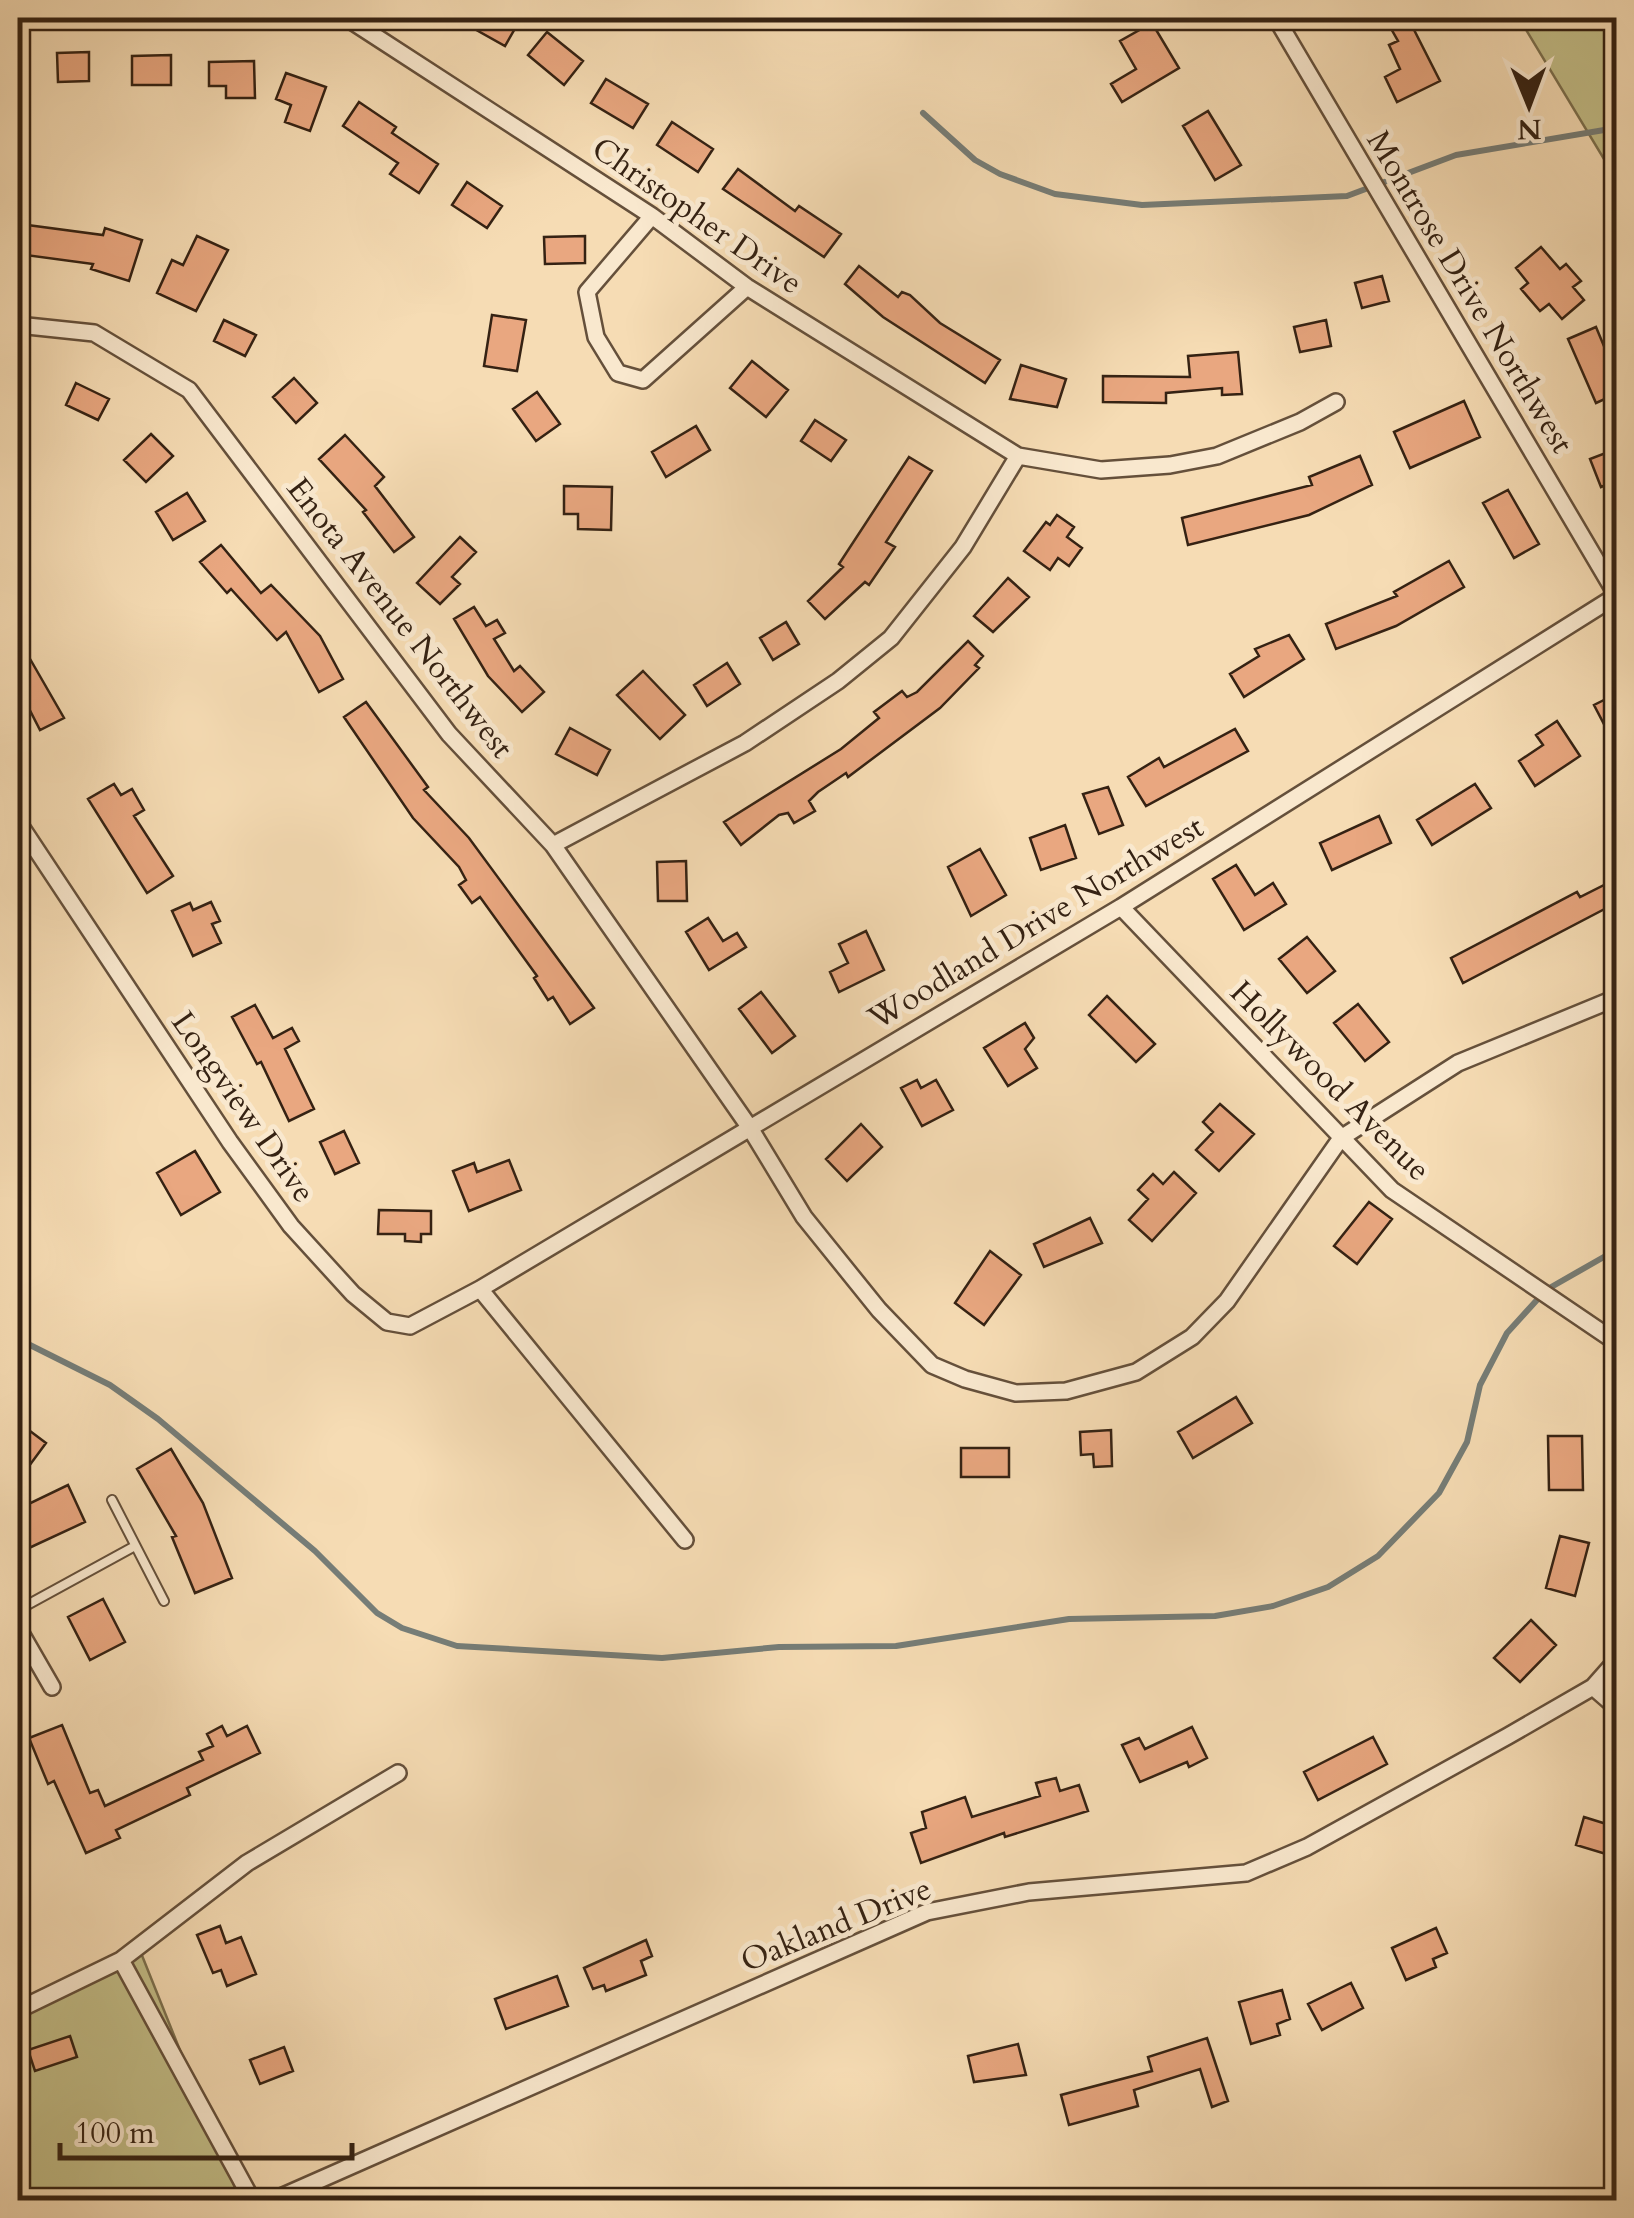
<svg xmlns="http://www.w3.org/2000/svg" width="1634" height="2218" viewBox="0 0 1634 2218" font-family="Cardo,serif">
<rect width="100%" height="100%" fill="#f6dcb4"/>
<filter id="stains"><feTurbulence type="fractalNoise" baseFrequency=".002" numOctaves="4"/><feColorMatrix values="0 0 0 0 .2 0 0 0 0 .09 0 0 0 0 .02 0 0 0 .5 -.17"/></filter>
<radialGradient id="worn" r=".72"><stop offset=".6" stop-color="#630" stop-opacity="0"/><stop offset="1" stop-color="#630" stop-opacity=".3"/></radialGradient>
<path fill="#c3be88" stroke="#7c704e" stroke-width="2.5" d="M1519,18h97v161z
M141,1953l99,247h-222v-188z"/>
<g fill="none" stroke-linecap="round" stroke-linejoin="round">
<path stroke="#767d77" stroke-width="6" d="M923,113l52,47 25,14 55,20 87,11 205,-9 109,-41 160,-27
M18,1339l92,46 48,34 157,132 62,62 25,15 55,18 205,12 117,-11 117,-1 173,-27 146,-3 58,-10 55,-19 50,-31 61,-63 28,-51 13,-57 27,-52 39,-43 70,-40"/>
</g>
<path fill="#e9a780" stroke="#352213" stroke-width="2.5" d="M455,18h66l-16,28z
M1385,18h23l32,63 -43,21 -12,-25 15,-8 -11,-24 9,-4z
M1152,23l27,45 -57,34 -11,-18 25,-15 -16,-28z
M547,32l36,29 -19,24 -36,-30z
M89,52v29l-31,1 -1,-29z
M171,55v30h-39v-29z
M254,61l1,37h-29v-12h-17v-24z
M286,73l40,14 -16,44 -25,-9 6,-17 -15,-6z
M606,79l42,25 -15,24 -42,-25z
M359,102l37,25 -4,6 46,31 -19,29 -29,-19 8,-11 -55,-37z
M1208,111l33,54 -26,15 -32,-54z
M672,122l41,27 -15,23 -41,-27z
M738,169l57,42 4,-5 42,28 -17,23 -101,-68z
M467,182l35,24 -15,22 -35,-23z
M20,224l83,11 2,-7 37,12 -13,41 -38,-12 2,-5 -75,-10z
M197,236l31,14 -32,61 -39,-18 15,-33 11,5z
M585,236v27l-40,1 -1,-27z
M1541,247l19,22 6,-5 15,17 -8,6 11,13 -22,19 -13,-15 -9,7 -19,-22 7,-6 -12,-15z
M859,266l39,31 4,-5 8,3 30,28 60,37 -15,23 -102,-66 -38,-33z
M1382,276l7,25 -27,7 -7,-25z
M492,315l34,5 -9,51 -33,-5z
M224,320l32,15 -11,21 -31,-15z
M1326,320l5,26 -31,6 -6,-25z
M1596,327l20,48v19l-20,9 -28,-64z
M1238,352l4,42 -20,1v-7l-56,5v10l-63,-1v-26l87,1 -2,-21z
M752,361l36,29 -22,27 -36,-29z
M1021,365l45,14 -9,28 -47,-8z
M294,378l23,25 -21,20 -23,-26z
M76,383l33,16 -11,21 -32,-15z
M537,392l23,32 -24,17 -23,-32z
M1464,401l16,36 -70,31 -16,-36z
M815,420l31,20 -15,21 -30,-20z
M696,426l14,24 -44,27 -14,-25z
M151,434l22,22 -27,26 -22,-22z
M345,435l39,42 -9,9 39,51 -20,15 -31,-40 3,-2 -47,-51z
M1616,449v32l-15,6 -11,-28z
M1360,456l12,29 -63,30 -121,30 -6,-27 130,-33 -3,-8z
M909,457l23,14 -46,71 9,5 -26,38 -4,-3 -40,37 -17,-18 35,-34 -4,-3z
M564,486l48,1 -1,43 -33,-1v-15h-14z
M1508,490l31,54 -25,14 -31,-55z
M187,493l18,28 -32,19 -17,-28z
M1057,515l17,12 -7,10 15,11 -13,18 -11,-8 -8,12 -26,-19 22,-29 4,3z
M460,537l16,15 -24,25 8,7 -20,20 -23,-21z
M221,545l40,48 10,-8 49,51 23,43 -24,13 -33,-60 -9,8 -46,-51 -4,4 -27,-31z
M1449,561l15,26 -68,39 -60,23 -10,-25 71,-28 -3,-4z
M1008,578l21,19 -36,35 -19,-16z
M474,607l12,19 11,-6 8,13 -11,6 20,32 6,-5 24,26 -22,20 -34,-36 -34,-57z
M786,622l13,22 -26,16 -13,-22z
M1289,635l15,24 -60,38 -14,-23 29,-18 -4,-7z
M18,638l46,80 -24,12 -22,-43z
M968,641l15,15 -8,9 4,3 -39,40 -92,69 -2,-4 -28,19 -9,9 6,10 -21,12 -6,-10 -9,2 -38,30 -17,-23 117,-73 38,-31 -5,-6 28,-21 5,6 10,-5z
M727,663l13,21 -33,22 -13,-21z
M643,671l42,44 -25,24 -43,-44z
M1616,694v29l-10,5 -12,-23z
M366,702l62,85 -4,3 45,48 125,170 -24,16 -17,-27 -5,3 -14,-22 3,-2 -57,-79 -8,6 -13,-18 7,-5 -7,-13 -46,-49 -69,-101z
M1557,721l23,35 -45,30 -16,-25 24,-16 -7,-10z
M570,728l40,22 -13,25 -41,-21z
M1235,729l13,22 -102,55 -18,-29 31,-19 5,9z
M114,784l7,11 11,-6 12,21 -10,6 39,60 -26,17 -59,-94z
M1475,784l16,24 -59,37 -15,-25z
M1108,787l15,38 -24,9 -16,-40z
M1379,816l12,27 -59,27 -12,-27z
M1065,825l11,33 -35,12 -11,-32z
M980,849l26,46 -35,21 -23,-49z
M686,861l1,40h-29l-1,-39z
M1236,865l19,30 18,-12 13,21 -42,26 -31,-51z
M1616,879v24l-153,80 -12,-25 126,-66 3,5z
M211,902l9,19 -8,3 9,19 -28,13 -21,-45 18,-8 3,7z
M708,918l15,23 14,-8 9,14 -37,23 -23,-38z
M866,931l18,39 -45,22 -9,-20 18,-9 -9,-19z
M1307,937l28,34 -28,22 -28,-34z
M761,992l34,44 -23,17 -33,-44z
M1107,996l48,48 -19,18 -47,-47z
M1358,1004l31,38 -24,19 -31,-38z
M255,1005l18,33 19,-10 7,13 -14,8 29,60 -25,12 -28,-59 -4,2 -25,-47z
M1025,1023l9,15 -9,11 12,19 -29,18 -24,-38z
M917,1080l4,8 15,-8 17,30 -31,16 -21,-38z
M1220,1104l34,30 -35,37 -23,-21 17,-18 -10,-10z
M861,1124l21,23 -35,34 -21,-22z
M344,1131l15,32 -24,11 -15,-32z
M195,1151l25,41 -39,23 -24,-42z
M509,1160l12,30 -52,21 -16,-40 21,-8 3,9z
M1174,1172l22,21 -44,48 -23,-21 19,-21 -10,-9 15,-16 10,10z
M1369,1202l23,17 -35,45 -23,-18z
M379,1210l52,1v23h-10v8l-16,-1v-7h-27z
M1090,1218l12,25 -58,24 -10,-23z
M990,1251l31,24 -37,50 -29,-22z
M1236,1397l16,26 -59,35 -15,-26z
M18,1422l28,21 -28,38z
M1111,1430l1,36 -18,1 -1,-13 -12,1 -1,-23z
M1548,1436h34l1,54h-34z
M961,1448h48v29h-48z
M171,1449l32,54 29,75 -37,15 -23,-56 4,-1 -39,-67z
M68,1485l17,37 -56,26 -11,-25v-14z
M1560,1536l29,7 -14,53 -29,-8z
M103,1599l22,43 -35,18 -22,-43z
M1531,1620l25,25 -36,37 -26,-24z
M62,1725l28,68 8,-3 7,16 98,-46 -4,-8 14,-6 -6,-12 15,-8 5,10 20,-10 13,27 -73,35 3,7 -74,35 4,8 -34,15 -32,-72 -6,3 -19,-46z
M1192,1727l15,31 -18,9 -2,-5 -47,20 -18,-37 17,-7 6,11z
M1373,1737l14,27 -69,36 -14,-28z
M1056,1778l4,13 19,-6 9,26 -83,26 -1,-4 -83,30 -10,-30 15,-5 -4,-16 43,-15 7,20 68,-21 -4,-13z
M1584,1817l32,10v30l-40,-12z
M220,1926l6,17 15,-6 15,37 -29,12 -6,-16 -8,3 -16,-38z
M1436,1928l11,25 -14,6 3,8 -30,13 -14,-32z
M646,1940l6,16 -11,5 5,14 -40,16 -2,-6 -11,4 -9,-21z
M557,1976l11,30 -62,23 -11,-30z
M1351,1983l12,25 -41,22 -14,-26z
M1282,1990l8,29 -13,5 3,11 -29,9 -12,-42z
M70,2036l7,21 -42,14 -7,-21z
M1207,2038l21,63 -16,6 -12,-38 -66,21 4,16 -69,19 -8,-30 91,-24 -4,-14z
M1018,2044l8,31 -52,7 -6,-26z
M284,2047l9,24 -33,13 -10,-24z"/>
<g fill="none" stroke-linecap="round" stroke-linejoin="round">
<g stroke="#65503b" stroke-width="12">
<path id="lane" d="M112,1500l52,101
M18,1610l117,-64"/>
</g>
<g stroke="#65503b" stroke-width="20">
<path id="street" d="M347,18l305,198 95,71 271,169 83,14 69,-5 47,-9 83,-34 36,-20
M1276,18l340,576
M652,216l-65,76 9,45 22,36 25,7 104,-93
M18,325l76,8 95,57 260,344 104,111 197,283 54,89 75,93 53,55 33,14 51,14 50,-2 70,-19 56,-35 35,-36 114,-163 117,-75 158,-65
M18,822l212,320 61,84 62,68 34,28 23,4 70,-37 641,-382 495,-311
M553,845l192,-102 93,-62 53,-43 72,-91 55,-91
M1121,907l271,283 224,152
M480,1289l205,251
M18,1628l34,59
M1593,1687l23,20
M121,1960l131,240
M18,2010l103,-50 126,-97 151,-90
M274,2200l653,-288 102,-20 217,-19 61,-26 201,-111 85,-49 23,-26"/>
</g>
<use href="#lane" stroke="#f9e8ce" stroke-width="8"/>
<use href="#street" stroke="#f9e8ce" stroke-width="15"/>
</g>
<g text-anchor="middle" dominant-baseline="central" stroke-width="10" stroke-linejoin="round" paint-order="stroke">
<g font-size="32" fill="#352213" stroke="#f9e8ce">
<text transform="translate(697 216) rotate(35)">Christopher Drive</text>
<text transform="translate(1470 292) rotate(59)">Montrose Drive Northwest</text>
<text transform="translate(400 618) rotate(52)">Enota Avenue Northwest</text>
<text transform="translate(1036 923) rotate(-31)">Woodland Drive Northwest</text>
<text transform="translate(1330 1081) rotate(45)">Hollywood Avenue</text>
<text transform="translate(243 1107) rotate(55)">Longview Drive</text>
<text transform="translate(836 1925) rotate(-22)">Oakland Drive</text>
</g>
</g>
<rect width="1634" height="2218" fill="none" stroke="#f6dcb4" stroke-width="60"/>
<rect x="20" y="20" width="1594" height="2178" fill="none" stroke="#352213" stroke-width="5"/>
<rect x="30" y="30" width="1574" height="2158" fill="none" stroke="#352213" stroke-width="2.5"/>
<g transform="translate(1529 105) rotate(179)" stroke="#f9e8ce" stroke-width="8" paint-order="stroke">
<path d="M0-8L18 38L0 25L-18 38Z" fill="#352213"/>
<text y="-15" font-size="28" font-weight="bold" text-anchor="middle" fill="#352213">N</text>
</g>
<path d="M60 2143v15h292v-15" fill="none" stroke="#352213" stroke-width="5"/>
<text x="75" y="2143" font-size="30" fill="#352213" stroke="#f9e8ce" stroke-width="8" paint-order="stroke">100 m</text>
<rect width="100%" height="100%" filter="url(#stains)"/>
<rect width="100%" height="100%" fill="url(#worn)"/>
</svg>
